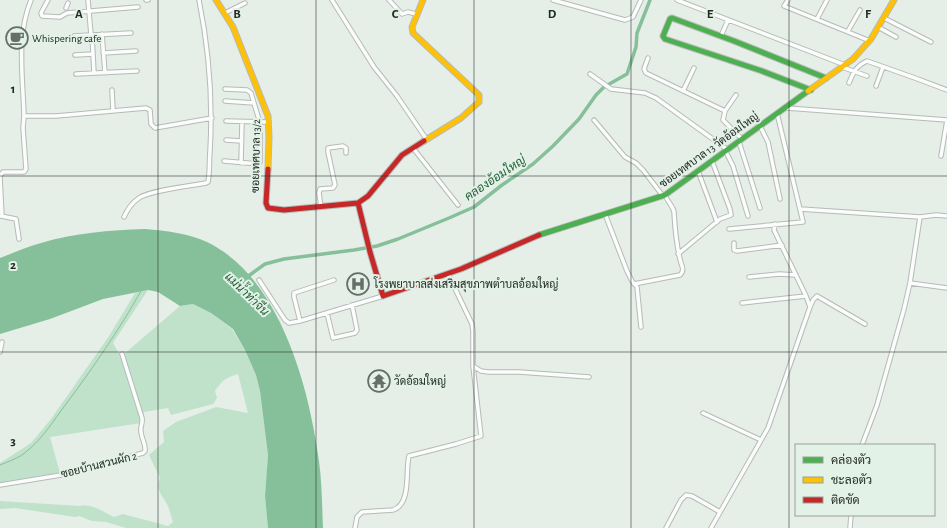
<svg xmlns="http://www.w3.org/2000/svg" width="947" height="528" viewBox="0 0 947 528" font-family="'Alegreya Sans',Sarabun,sans-serif">
<rect width="100%" height="100%" fill="#e6eee8"/>
<path fill="#c0e2ca" d="M148,290l-35,53 7,12 4,-1 56,-48 13,-2 18,9 21,16 13,21 11,25 4,16 8,64 -3,41 3,32h-142l-20,-6 -14,-1 -13,-5 -4,1 -60,-9 -15,1v-8l80,5c10,-4 25,7 34,11l9,-3 45,12 5,-4c-2,-5 -3,-12 -6,-18 -5,-9 -12,-15 -7,-26l-11,-23 15,-13 -1,-11 13,-9 40,-15 32,6 -10,-39c-13,4 -15,6 -23,17l2,7 -4,6 -42,11 -3,-7 -24,4 -3,11 -91,14 10,36 -60,10v-20l31,-20 20,-24 58,-83 26,-43z"/>
<path fill="#86c09a" d="M145,229c21,2 43,4 62,13 73,35 102,145 112,219 3,22 3,45 4,67h-55l-3,-32 3,-41 -8,-64 -4,-16 -11,-25 -12,-21 -22,-16 -18,-9 -13,2 -22,-14 -10,-2 -45,9 -53,20 -50,15v-76c13,-5 27,-11 41,-15 33,-10 69,-13 104,-14z"/>
<g fill="none" stroke-linecap="round" stroke-linejoin="round">
<path stroke="#86c09a" stroke-width="1" d="M0,465c9,-4 20,-7 27,-14 16,-13 27,-31 39,-47 27,-36 53,-74 75,-113"/>
<path stroke="#86c09a" stroke-width="3.5" d="M247,277l18,-13 19,-5 70,-9 23,-4 21,-7 51,-21 25,-11 28,-22 31,-21 20,-18 26,-27 17,-24 8,-8 23,-13 9,-27 1,-14 13,-33"/>
<g stroke="#b6bbb7" stroke-width="5.5">
<path id="street" d="M48,0l-7,13 1,3 18,1 7,-4 71,-6
M146,0h2
M332,0l42,67 23,29 30,44
M389,0l13,14 6,-2 8,2
M553,0l72,20 8,-3 8,-17
M677,0l168,65
M788,0l-4,6 86,35
M66,8l2,-5
M225,13l20,-10
M884,18l47,24
M817,19l10,-19
M878,27l18,10
M848,31l12,-21
M102,34l3,39
M92,35l39,-2
M74,36l17,-1 -3,-35
M721,36l7,-16
M103,53l33,-2
M93,54l1,19
M75,55l18,-1 -1,-19h-1
M648,58l-4,11 2,4 79,38
M842,67l25,9
M76,74l61,-3
M590,74l21,15 34,4 11,5 72,52
M849,83c4,-10 7,-17 18,-22l48,17 32,12
M876,86l7,-19
M112,90l1,21
M683,91l11,-23
M736,95l-11,16 -2,9 19,19
M225,101l29,2
M787,108l160,12
M24,116h32l90,-8 4,2 1,14 4,4 57,-10
M594,120l31,37 11,6 7,7 20,26
M226,121l43,1
M760,126l8,16 12,57
M226,140l15,1
M739,142l21,66
M413,148l45,57
M726,152l7,14 15,50
M941,156l6,-36
M224,161l34,3 2,-2v-39l-9,-30 -4,-3 -22,-1
M241,163l1,-41
M698,171l19,51
M0,176l3,-4h21l2,-3 -3,-41 1,-12c-1,-38 -8,-80 7,-116
M0,177l2,39
M321,207l-2,-14 1,-4 13,-1 2,-3 -7,-33v-4l15,-2 3,2v5
M800,209l120,8 16,-2 11,1
M605,214l22,57 5,10 5,6 4,40
M1,216l15,3 3,20
M124,217c3,-7 9,-15 15,-19 12,-8 52,-12 67,-15l2,-1c2,-10 1,-21 2,-31 3,-51 -1,-101 -11,-151
M729,229l74,-7 -26,-109
M734,243v7l3,1 45,-6
M678,254l42,-35 11,-4 -1,-6 -18,-48
M448,274l24,50 1,7v35l8,5 7,1h31l70,5
M749,277l30,-3 17,1
M259,280l26,40 4,3 11,-2 83,-25
M910,283l37,5
M634,284l46,-9c4,-4 3,-7 1,-12 -5,-18 -6,-33 -7,-51 -1,-6 -7,-11 -9,-17
M742,303l64,-7
M810,307l3,-7 4,-4 48,28
M327,313l6,25 22,-5 2,-3 -5,-25
M300,321l-6,-24v-4l40,-13
M0,352l2,-10
M703,413l58,27
M862,445l15,-40 27,-96 6,-26 10,-66
M0,485l61,-10 82,-22 2,-2c1,-7 -4,-13 -4,-20 -1,-4 2,-8 1,-13l-20,-64
M355,528l2,-11 5,-5 31,-2c19,-6 12,-40 16,-54l47,-12 25,-8 -8,-70
M666,528l15,-28 5,-5 6,1 28,16
M711,528l57,-100 42,-121 -4,-11 -32,-66 1,-6
M850,528l1,-13"/>
</g>
<g stroke="#b6bbb7" stroke-width="7">
<path id="fast" d="M811,90l-49,-19 -97,-32 -2,-3 7,-17 2,-1 62,23 92,37
M539,235l126,-40 143,-104"/>
</g>
<g stroke="#b6bbb7" stroke-width="7">
<path id="slow" d="M216,0l17,27 35,89 1,21 -1,32
M423,0l-11,27 1,6 66,62v7l-18,16 -37,23
M808,91l45,-32 18,-20 23,-39"/>
</g>
<g stroke="#b6bbb7" stroke-width="7">
<path id="jam" d="M268,169l-2,34 2,5 16,2 74,-7 10,-7 34,-41 22,-14
M358,203l12,49 13,44 78,-27 78,-34"/>
</g>
<use href="#street" stroke="#fbfcfc" stroke-width="3.5"/>
<use href="#fast" stroke="#4caf50" stroke-width="5"/>
<use href="#slow" stroke="#ffc107" stroke-width="5"/>
<use href="#jam" stroke="#c62828" stroke-width="5"/>
</g>
<path fill="none" stroke="#232924" stroke-width="1" stroke-opacity="0.55" d="M158,0v528M316,0v528M474,0v528M631,0v528M789,0v528M0,176h947M0,352h947"/>
<defs>
<g id="cafe-ring" transform="scale(1.15)"><circle r="9.5" fill="#e2f2e6" stroke="#676e69" stroke-width="1.5"/><path d="M-5.5-4.5H6V0H3Q3 3.5 0 3.5H-2.5Q-5.5 3.5-5.5 0ZM3-3.2v2h1.7v-2ZM-6 4.5H4V6H-6Z" fill="#676e69"/></g>
<g id="hospital-ring" transform="scale(1.15)"><circle r="9.5" fill="#e2f2e6" stroke="#676e69" stroke-width="1.5"/><path d="M-5-5h3v3.5h4V-5h3V5h-3V1.5h-4V5h-3Z" fill="#676e69"/></g>
<g id="temple-ring" transform="scale(1.15)"><circle r="9.5" fill="#e2f2e6" stroke="#676e69" stroke-width="1.5"/><path d="M0-6L5-2H3V0L6.5 2.5H4V6H1.5V3h-3V6H-4V2.5H-6.5L-3 0V-2H-5Z" fill="#676e69"/></g>
</defs>
<g fill-rule="evenodd">
<use href="#cafe-ring" x="17" y="38"/>
<use href="#hospital-ring" x="358" y="284"/>
<use href="#temple-ring" x="379" y="381"/>
</g>
<g text-anchor="middle" dominant-baseline="central" stroke-width="4" stroke-linejoin="round" paint-order="stroke">
<g font-size="11" fill="#232924" stroke="#e2f2e6" text-anchor="start">
<text x="32" y="38">Whispering cafe</text>
<text x="374" y="284">โรงพยาบาลส่งเสริมสุขภาพตำบลอ้อมใหญ่</text>
<text x="394" y="381">วัดอ้อมใหญ่</text>
</g>
<g font-size="11" fill="#232924" stroke="#e2f2e6">
<text transform="translate(709 150) rotate(-36)">ซอยเทศบาล 13 วัดอ้อมใหญ่</text>
<text transform="translate(256 156) rotate(-89)">ซอยเทศบาล 13/2</text>
<text transform="translate(99 465) rotate(-14)">ซอยบ้านสวนผัก 2</text>
</g>
<g font-size="12" font-style="italic" fill="#245d39" stroke="#e2f2e6">
<text transform="translate(495 178) rotate(-34)">คลองอ้อมใหญ่</text>
<text transform="translate(247 294) rotate(44)">แม่น้ำท่าจีน</text>
</g>
</g>
<g font-size="13" text-anchor="middle" font-weight="bold" fill="#232924" stroke="#e2f2e6" stroke-width="4" stroke-linejoin="round" paint-order="stroke">
<text x="79" y="18">A</text>
<text x="237" y="18">B</text>
<text x="395" y="18">C</text>
<text x="552" y="18">D</text>
<text x="710" y="18">E</text>
<text x="868" y="18">F</text>
<text x="13" y="93">1</text>
<text x="13" y="269">2</text>
<text x="13" y="445">3</text>
</g>
<rect x="795" y="444" width="140" height="72" fill="#e2f2e6" stroke="#96a298"/>
<rect x="803" y="457" width="20" height="6" fill="#4caf50" stroke="#96a298"/>
<text x="831" y="464" font-size="12" fill="#232924">คล่องตัว</text>
<rect x="803" y="477" width="20" height="6" fill="#ffc107" stroke="#96a298"/>
<text x="831" y="484" font-size="12" fill="#232924">ชะลอตัว</text>
<rect x="803" y="497" width="20" height="6" fill="#c62828" stroke="#96a298"/>
<text x="831" y="504" font-size="12" fill="#232924">ติดขัด</text>
</svg>
